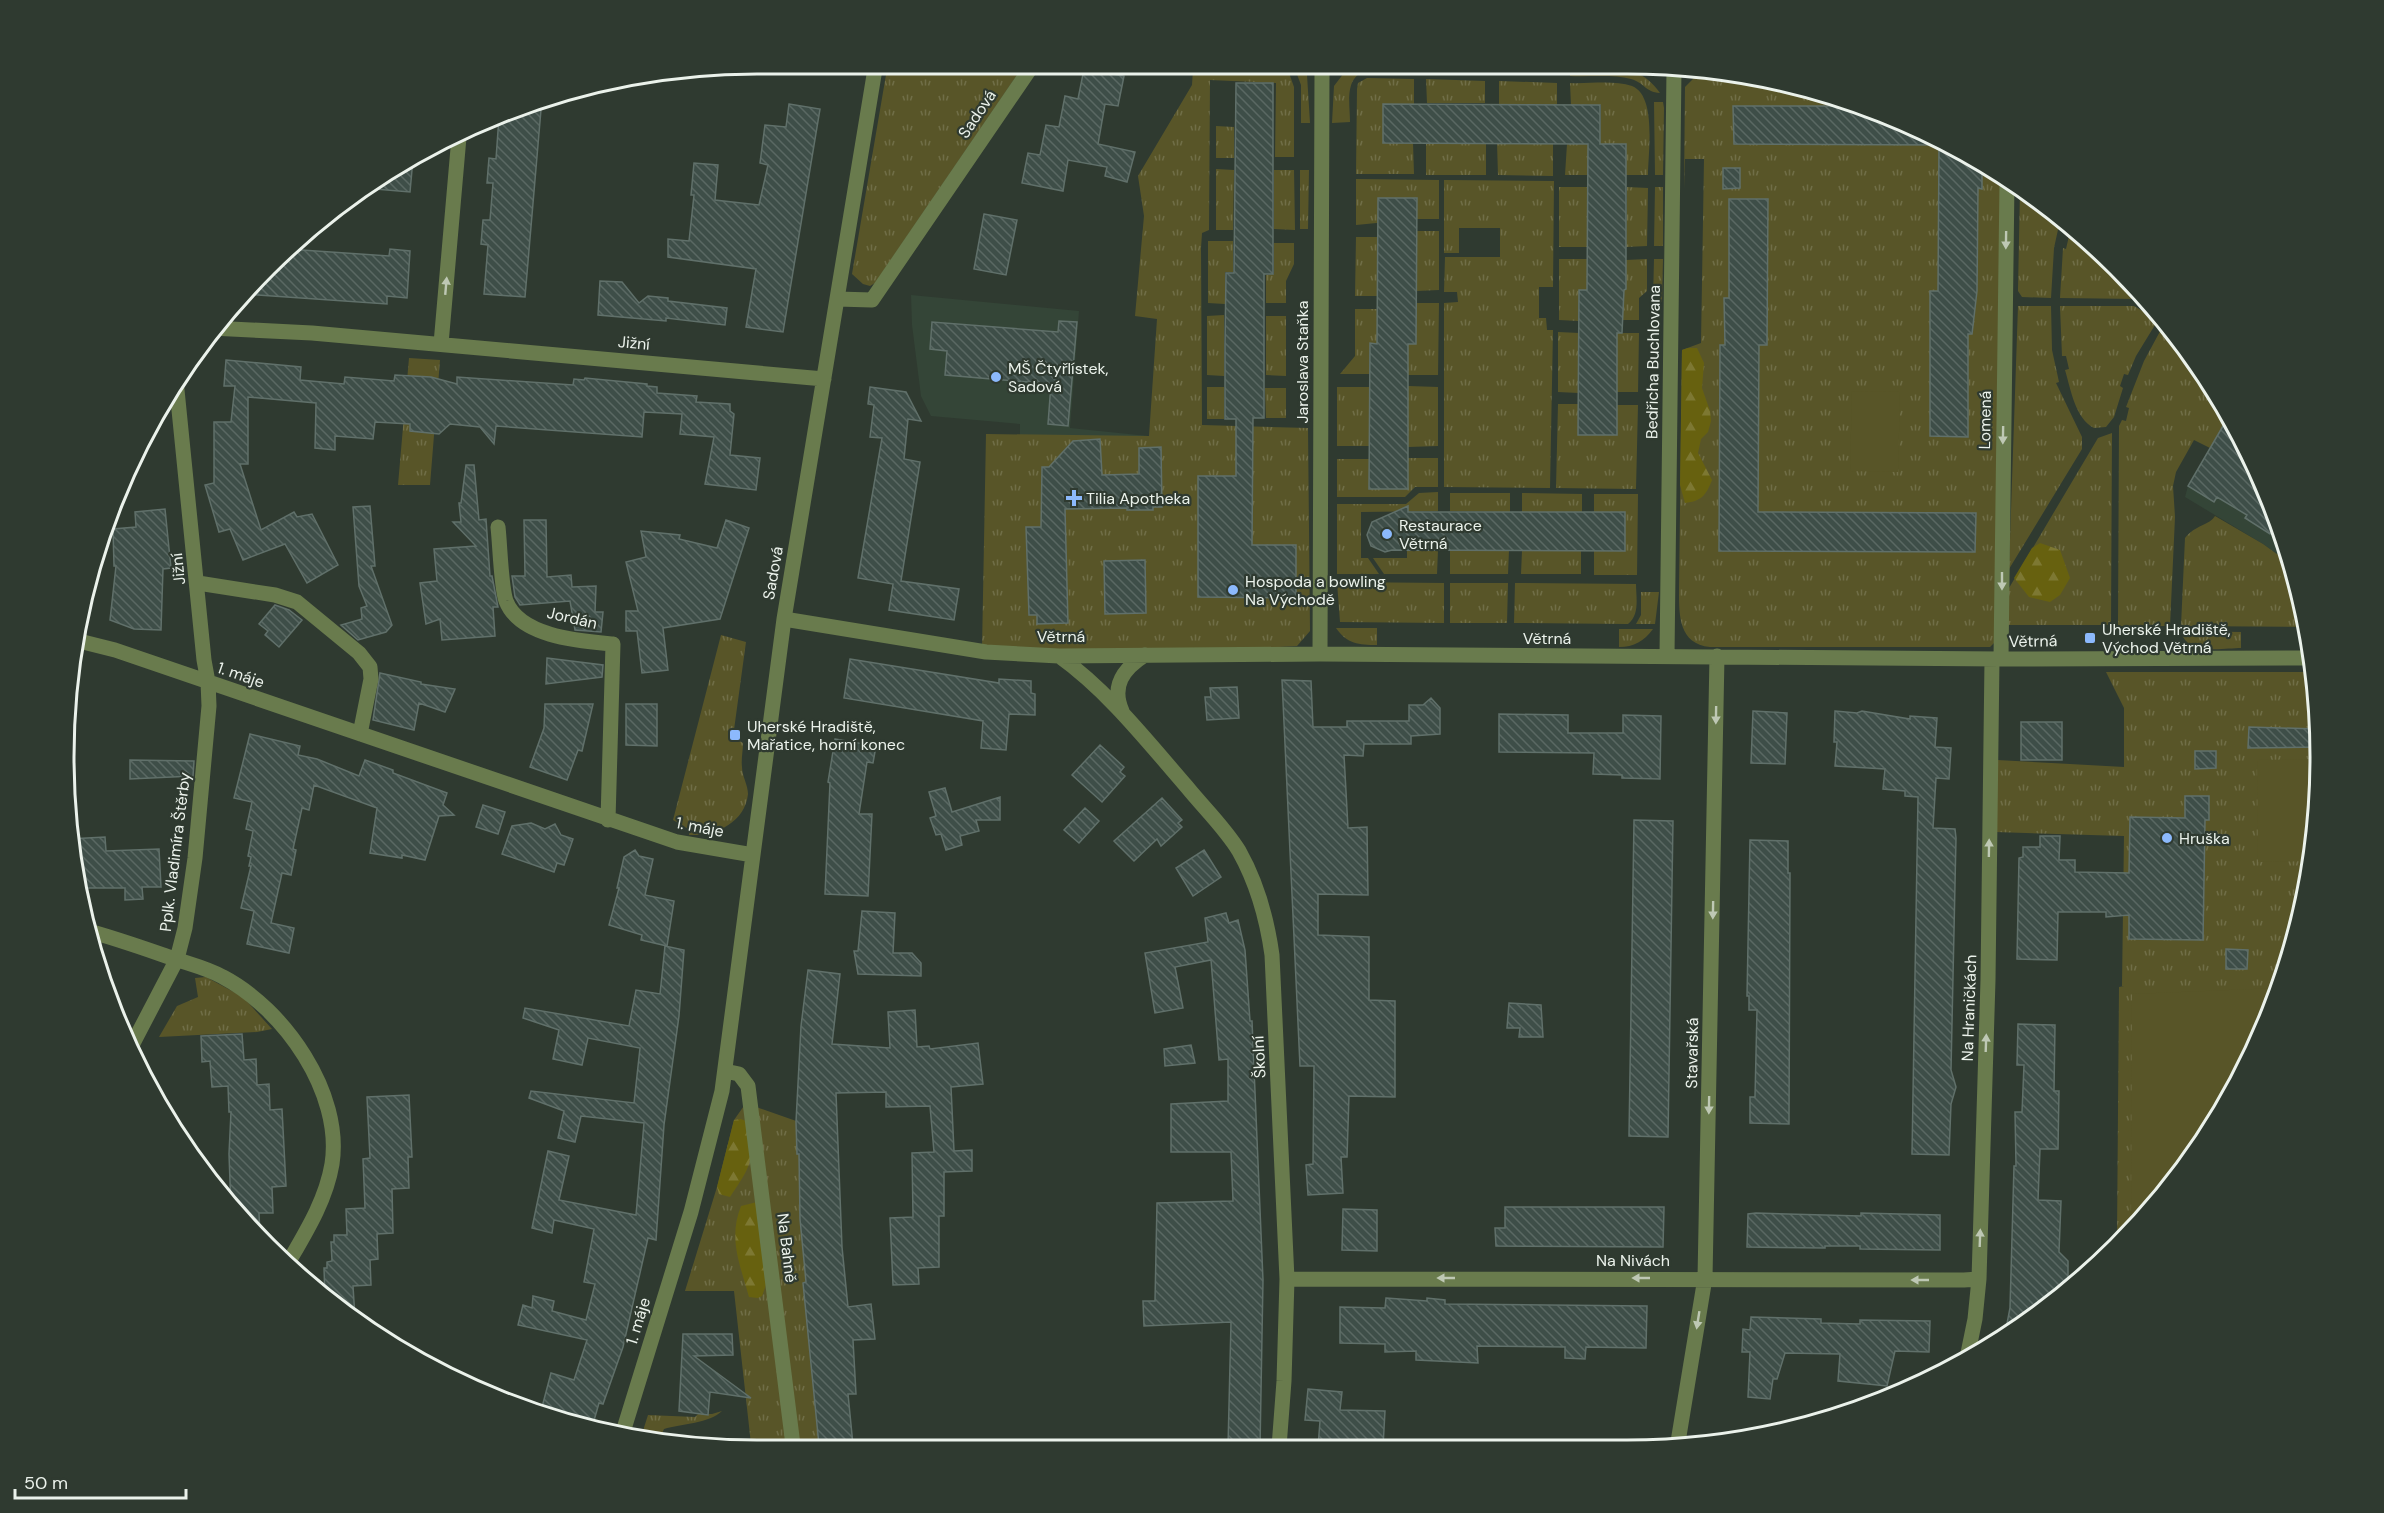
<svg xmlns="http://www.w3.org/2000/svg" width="2384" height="1513" viewBox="0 0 2384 1513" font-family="'DM Sans',sans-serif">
<defs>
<pattern id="grass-tufts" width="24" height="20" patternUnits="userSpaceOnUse" patternTransform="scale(1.5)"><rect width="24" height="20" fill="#585528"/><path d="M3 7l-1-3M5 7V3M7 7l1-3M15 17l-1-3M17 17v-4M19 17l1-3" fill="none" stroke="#706e47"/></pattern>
<pattern id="forest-firs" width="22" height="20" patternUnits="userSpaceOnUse" patternTransform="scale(1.5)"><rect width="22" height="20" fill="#67610f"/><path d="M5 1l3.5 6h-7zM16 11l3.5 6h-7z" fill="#7d7832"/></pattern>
<pattern id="building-back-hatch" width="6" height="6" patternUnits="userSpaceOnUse" patternTransform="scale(1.5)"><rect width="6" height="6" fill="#3e4e48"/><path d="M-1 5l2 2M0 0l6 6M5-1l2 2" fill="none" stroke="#5a6863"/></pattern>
</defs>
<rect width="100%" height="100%" fill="#2f3a30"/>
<path fill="#344537" d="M911,295l168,16 -9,117 78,8h32l-162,206 2,-218 -89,-8 -10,-20 -9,-71z
M2230,414l54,120 8,31 -29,-21 -78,-47 3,-11z"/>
<path fill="url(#grass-tufts)" d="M887,69h134l-146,214 -5,3 -7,-2 -11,-10z
M1193,69h88l8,4 5,14v70h-19l1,-74 -66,-3 -1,150 -7,3 -1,15 1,177 106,3 2,203 -13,15 -274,14 -41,-10 4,-216 163,2 8,-117 -22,-3 9,-100 -6,-40 54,-91z
M1295,69h9l3,6 3,48h-9v-38z
M1347,69h66v3l-48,-1c-21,7 -15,33 -15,51l-18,1 2,-37z
M1570,69c35,0 68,-9 90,24 -15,-1 -15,-10 -29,-14 -18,-5 -41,-2 -61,-3z
M1701,71h24l168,45 112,64 -10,462 -5,5h-280c-31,-3 -31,-31 -31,-56l3,-241 19,-7 3,-184h-19l-1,30 1,-102z
M1367,78l47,1v25h-31v39h30l1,31h-58l1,-85 1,-6z
M1426,79l59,2v22h-58z
M1499,81l58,2v22l-58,-1z
M1570,83c19,1 44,-3 62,3 25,10 16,67 16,89h-22v-31h-26l1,-39h-30z
M1654,102h9l1,6 -1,67h-8z
M1216,126l18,1v31h-18z
M1426,143h60v32h-60z
M1497,143l56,1v32l-55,-1z
M1567,144h21v31h-23z
M1216,169l18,1 -1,60h-17z
M1274,170h20l1,60 -21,-1z
M1300,170h9l-1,59h-8z
M1356,179l83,1v39h-22l-61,6z
M1444,180l110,1 -1,106h-14v31h7l1,12h6l-3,158 -106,-1v-184l14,-1 -1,-10h-13l1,-35h55v-29h-41v25h-15z
M1559,187h29l-1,60h-28z
M1627,187l21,1 -1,58 -21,1z
M1655,187h8v59h-9z
M2020,189l30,18 8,7 -3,9 4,2 -5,23 -3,50 -29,-1 -4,-6z
M2068,224l74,69 -3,6 -79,-1 3,-50 3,1 3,-13 -3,-1z
M1417,231h22v59l-23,1z
M1356,237h22v59h-23z
M1208,241h25v31h-8v32l-17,-1z
M1274,243h20v21l-8,17v22h-20v-28l8,-1z
M1559,259h29l-1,31h-8v31l-20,-1z
M1647,259v32l-8,7v22h-22l1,-30 8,-1v-29z
M1654,259h9l-1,43 -9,-1z
M1416,303h23l-1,72h-30v-31l8,-1z
M2018,306h33l1,44 7,32 -3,1 26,54v12l-73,120z
M2060,306h74l24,14 -22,36 -8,19 -4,-1 -4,12 3,2 -9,29 -8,10 -12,1c-19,-10 -23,-38 -29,-58l4,-1 -3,-13h-4z
M1355,309h23l-1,34 -7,1 -1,30h-29l15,-18z
M1224,315v61l-17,-1v-59z
M1266,316h20v60l-20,-1z
M2164,324l5,3 61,87 -20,34 -16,-8 -18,32 -3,14 2,31 -5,109h-52l1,-200 3,-6 4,1 3,-13 -3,-1 18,-46z
M1558,332l21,1v60l-21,-1z
M1617,333h22l-1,59h-21z
M409,358l31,2 -10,125h-32z
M1408,386l30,1v59l-30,1z
M1207,387h17v32h-17z
M1337,387h32v59h-32z
M1265,388h21v30h-20z
M1558,404h20v31h38l1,-30h21l-2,84 -80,-1z
M2112,433l-1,192h-103l1,-37 89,-150z
M1408,458h30v29h-23l-10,10h-68v-38h32v30h38z
M1438,492v19l-77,1v46h7l11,16h-42v-70h69l13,-11z
M1450,493h60v19l-60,-1z
M1522,493l60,1v18h-60z
M1594,494h44l-1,81h-43v-24h31l-31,-39z
M2215,516l48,28 29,21 14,62 -125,-1 4,-88c10,-13 25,-13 30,-22z
M1407,550h31l-1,24h-53l-11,-16h34z
M1450,550h59l-1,24h-58z
M1522,551h59v23h-60z
M1337,582l107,1v40l-104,-1z
M1450,583h58l-1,40h-57z
M1515,583l121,1c0,13 4,31 -8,40l-114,-1z
M1641,592h18l-4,32h-19l5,-9z
M1336,628h41v17c-18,0 -30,-1 -41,-17z
M1619,629h34c-9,12 -19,18 -34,18z
M2181,631l60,1v16c-18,0 -55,8 -60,-17z
M721,635l25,7 -13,95 10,6c0,8 -2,16 -1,24 0,9 6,18 6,27 -3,29 -33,42 -59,41l1,-5 -17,-10z
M2106,672h209l4,130 -22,134 -48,128 -72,115 -60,60 2,-252 5,-1h-2l2,-150 -129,-4 2,-72 127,7v-59z
M206,977l37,20 29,32 -15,3 -98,5 18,-31 21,-9 -3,-19z
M746,1103l41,342 -36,-1 -17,-153h-49l32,-104 17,-67z
M756,1107l43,15 22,323h-23z
M722,1411c-12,12 -41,13 -58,18l-6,13 -17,-5 7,-22 47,2 3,-3h14z"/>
<path fill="url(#forest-firs)" d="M1688,348h9l7,15 -2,25 8,23 1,10 -3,11 -7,7 -3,14 14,27c-6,15 -10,21 -27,23l-5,-18 2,-135z
M2040,543l20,7 10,28 -10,17 -10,7 -21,-5 -15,-19 18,-30z
M741,1119l7,3c5,41 5,41 -18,75l-11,-3 -2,-7 17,-67z
M757,1202l10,80 -5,14 -4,2 -9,-1c-9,-33 -21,-58 -8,-91z"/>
<path fill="#585528" d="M1852,391l48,1 -2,80 -48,-1z
M2318,759l1,43 -9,59 -52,1 -1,-102z
M2278,988l-29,76 -72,115 -46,46 1,-231z"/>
<path fill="url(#building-back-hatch)" stroke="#60706a" stroke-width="1.5" d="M1084,69l40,7 -6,30 -13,-2 -7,40 37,8 -8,30 -22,-6 2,-9 -39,-7 -5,31 -41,-8 6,-30 12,2 6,-30 13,2 6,-31 13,3z
M1236,83h37v191h-9v144h-11l-1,127h44v53l-98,-1v-121h38v-57h-11v-73l1,-73h8z
M542,98l-17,199 -41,-3 4,-49 -7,-1 2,-24h7l3,-37h-6l1,-13 1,-12 7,1 3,-42z
M1836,101l57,15 89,52v21l-4,-1 -1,103 -5,43h-4v103l-38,-1v-145h8l1,-146 -205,-1 -1,-38h103z
M789,104l31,5 -37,223 -37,-5 10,-58 -88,-12v-18l21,2 5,-46h-3l3,-32 24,2 -3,35 44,5 9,-40 -8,-2 5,-38 21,2z
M1383,104l217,1v39h26v145l-2,1 -2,43h-5v102h-39l1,-145h8l1,-146 -205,-1z
M413,159l-3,33 -48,-4 9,-8z
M1723,168h17v20l-17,1z
M1378,198h39l-1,146h-8v145h-39l1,-146 7,1z
M1729,199h39l-1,146h-8l-1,167 218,1 -1,39 -256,-1 1,-206h5l-1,-47h5z
M984,214l33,6 -11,55 -32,-6z
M287,249l102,7 1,-7 20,2 -3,47 -20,-2v8l-145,-10 24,-28z
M600,281l22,1 17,21 9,-7 20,2v3l59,7 -2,17 -59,-7v3l-68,-6z
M1059,321l18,1 -9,104 -20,-2 3,-40 -106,-9 2,-24 -17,-2 2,-27 126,10z
M226,360l75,7 -1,13 44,4 1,-7 49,4 1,-6 36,2 26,7v-7l116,8 1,-6 10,1 1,-2 62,6v2l10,1v6l40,3 -1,6 34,2v7l4,3 -4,41 30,3 -4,32 -51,-6 9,-47 -34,-3 2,-20 -38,-2 -2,25 -146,-11 -2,18 -14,-17 -30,-3 -11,10 -29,-3v-7l-35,-2 -2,17 -38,-3v14l-20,-2 1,-45 -68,-6v67h-8l21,66 33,-18 3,5 15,-3 26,51 -31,18 -22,-39 -42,16 -13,-31 -11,3 -14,-47 9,-2v-61h17l4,-36h-11z
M870,387l36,5 15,29 -13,-2 -4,40 16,3 -19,119 58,8 -5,31 -65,-10 4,-26 -35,-6 24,-140 -12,-1 4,-32 -6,-1z
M2230,414l48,106 -8,14 -25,-16 2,-3 -30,-18 -3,5 -26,-16z
M1100,439l2,36 37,-1v-26l22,-1 1,60h-9v3h-26v-2l-62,1 3,114 -31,1v-9h-8l-3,-88h15l1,-60h7l24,-26z
M466,465h8l5,55 7,-1 4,57h2l6,31h-5l2,29 -53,4 -2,-21 -14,5 -6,-41 17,-2 -3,-32 42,-3 -23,-24h8l-2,-19h2z
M370,506l5,60h-4l21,59 -6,7 -28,8 -17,-15 21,-6 -1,-11 6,-2 -8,-20 -6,-79z
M1408,506v6h217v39l-233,-1 -7,2 -14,-6 -4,-11 5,-13z
M165,509l6,59 -8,1 -2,61 -27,-1 -24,-9 6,-54h-2l-1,-37 23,-2 -1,-15z
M524,520h22l1,57 24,-2 1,12 24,-1 -1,26h8l-2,20 -26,-2 -5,-29 -50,4 -5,-8 -3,-21h13z
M726,520l23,8 -29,91 -57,9 5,42 -26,3 -5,-42h-11v-20h12l-12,-49 20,-5 -5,-26 39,4 -1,4 38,9z
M1145,560l1,53 -41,1 -1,-53z
M275,605l14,5 13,10 -23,27 -14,-12 3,-4 -9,-7z
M547,658l56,7 -1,12 -56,7z
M850,659l149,24v-4l32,2v12l4,1v21l-26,-1 -3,36 -25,-2 2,-27 -139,-23z
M380,673l41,9v2l34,5 -10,23 -26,-9 -5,27 -41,-10z
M1282,680l29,1 2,46h34v-6h62v-16h14l8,-7 9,10v26l-29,2v8h-47l-1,12 -19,-1 4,73 19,-1 1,68 -50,-1v41l51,2v63l26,1v96l-46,-1 -2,61h-6l2,36 -35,2 -2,-30 7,-1 1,-98h-14z
M1237,687l2,31 -32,2 -2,-23h6l-1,-9z
M545,704h48l-11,47 -4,-1 -11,30 -37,-13 14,-39z
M626,704h31v42l-31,-1z
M1753,711l34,2 -2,51 -34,-1z
M1835,711l22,2 5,-2 48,8v-3l27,2 -2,29 16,1 -2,31 -13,-1 -3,50 22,1 1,9 -5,232 5,17 -5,17 -2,51 -37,-1 6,-357 -13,-1v-5l-22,-2 2,-20 -50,-3 2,-24h-3z
M1499,714l69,1v18h55v-18l38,1 -1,63 -38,-1v-3l-29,-1 1,-21 -95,-1z
M2021,722h41v38h-41z
M2249,727l68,2 1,18 -70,1z
M250,734l50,12 -2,9 19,4 42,17 6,-16 28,10v3l54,20 -4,12 11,10 -15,1 -14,44 -23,-5v3l-32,-5 7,-45 -63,-23 -5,25 -7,-2 -9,41 3,1 -5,25 -9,-2 -11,50 23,5 -5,25 -42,-9 7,-33 -13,-3 10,-42h-2l2,-9 -3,-1 5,-25 -7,-2 6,-27 -18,-4z
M835,739l41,7 -3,17 -6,-1 -8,52h13l-4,82 -43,-2 5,-111 -2,-1z
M1100,745l24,22 -4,5 5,4 -23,26 -30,-27z
M2195,751h21v17l-21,1z
M130,760l64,1 -1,15 -63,3z
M945,788l7,24 48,-15v23h-24l3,11 -19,5 2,9 -16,5 -5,-16 -5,1 -6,-17 6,-2 -7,-24z
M2185,796h24v24h-4l-2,120 -74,-1v-24l-23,2v-5h-48l-1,48 -40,-1 2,-101 4,-1v-10h17v-11h20l-1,24h16v12l54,1 1,-56 55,1z
M1162,798l20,22 -4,3 4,4 -21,19 -4,-7 -23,22 -20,-20z
M483,805l22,7 -7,22 -22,-7z
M1085,808l14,13 -20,22 -15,-13z
M1634,820l39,1 -5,316 -39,-1z
M531,823l14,6 10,-5 6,11 12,4 -9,26 -7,-2 -3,9 -52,-18 10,-28z
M105,837l1,14 53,-2 2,38h-19l1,12 -18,1v-12h-48l-8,-49z
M1750,840l38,1v32h2l-1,251 -39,-1v-26h5l2,-87h-8v-14h-2z
M635,850l4,6 14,3 -8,36 29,6 -7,45 -26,-6 1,-5 -33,-10 10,-37h-2l7,-31z
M1204,850l17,27 -28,19 -17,-28z
M862,911l33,2 -2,40h19l9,10v13l-63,-2 -4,-23h4z
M1226,913l3,10 9,-3 7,30 5,71h2l11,259 -3,167h-32l3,-125 -87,4 -1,-25h12l2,-98 76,-2 -2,-49h-60v-48l57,-3v-42l-9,1 -8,-100 -36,7 8,41 -28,5 -10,-60 63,-11 -3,-24z
M665,946l19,4 -5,66 -15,109 -8,115 -8,-2 -25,109 -20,57 -4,-1 -6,21 -52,-13 10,-38 23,7 13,-40 -69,-15 5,-20 9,3 1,-12 21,5 -2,10 34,9 9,-36 -11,-2 10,-53 -40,-9 -2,13 -20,-5 16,-77 21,5 -10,44 77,15 8,-92 -63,-7 -6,26 -17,-4 6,-27 -35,-13 2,-7 103,12 6,-55 -52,-10 -6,27 -29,-6 6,-29 -36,-12 2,-10 104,18 7,-36 24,4z
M2226,949l22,1 -1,19h-21z
M808,970l32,4 -8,70 58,4 -2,-36 27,-2 2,37 12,-1 1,3 48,-6 5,41 -32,3 3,64 18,-1v21l-28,1v44h-5v51l-21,1 1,16 -26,1 -3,-67 23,-1 -1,-64 22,-1 -4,-46 -44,1v-15l-50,1 6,154 6,60 23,-3 4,35 -22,1 3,54h-8l5,51h-34l-16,-162 3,-1 -6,-63 -1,-65h-2l-1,-32 5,-96z
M1509,1003l32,2 2,32h-24l1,-9h-13z
M2018,1024l37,1 -1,66h5l-1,58h-18l-2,51 23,1 -2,51 9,9v28l-18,17 -45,28 5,-26 4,-142h2l-1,-54h7l2,-47h-7z
M242,1034l2,26 12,-1 1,26 12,-1 1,26 12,-1 4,77 -14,1 1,26h-14l1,24 -29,-28 -2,-55 2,-42h-2l-1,-26 -16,1 -2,-26 -8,1 -1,-26z
M1191,1045l4,18 -30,3 -1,-17z
M409,1095l3,62h-4l1,31 -17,1 1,44 -16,1 1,25 -8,1 1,25 -18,1 2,32 -21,-12 -9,-8 -1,-30h3v-6l5,-1 -1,-19h3v-7h13l-1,-26 19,-1 -2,-49 7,-1 -3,-61z
M1505,1207h159l-1,40 -167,-1 -1,-18h10z
M1343,1209l34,1v41l-35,-1z
M1756,1213l105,3v-3l79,2v35l-80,-1v-3h-35v2l-78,-1 1,-33z
M1386,1298l41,3v-3l18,2v4l202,2 -1,42 -60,-1 -1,12 -20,-1v-11l-88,-1 1,17 -62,-3v-9l-31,1v-8l-45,-1v-36l45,1z
M1751,1317l70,2v4l39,1v-4l70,1 -1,31 -34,-1 -8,35 -49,-5 2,-27 -55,-1 -8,26h-4l-3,20 -22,-2 2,-45h-8l1,-23 7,1z
M683,1334h49l1,21 -39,1 57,42 -41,-6 -2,23 -29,-4z
M1308,1389l34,3 -2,18 45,1 -2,36h-65l2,-26 -15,-1z"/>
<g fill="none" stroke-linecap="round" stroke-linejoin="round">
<path stroke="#697b4d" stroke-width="15" d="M837,299l35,1 158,-231
M211,328l101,5 512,46
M441,344l18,-207
M498,527c2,17 3,60 8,74 14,36 74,40 107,43l-5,176
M198,583l77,12 22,7 62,51 11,14 1,12 -11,55
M784,619l202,33 73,4 261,-2 681,5 312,-1
M79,641l36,9 562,192 76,13
M1320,654l2,-585
M1059,656c49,35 88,85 128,131 17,21 38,41 52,64 18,32 28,68 33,104l15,324 -3,102 -5,66
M1667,656l7,-587
M2001,659l6,-478
M1122,711c-11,-25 1,-42 23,-56
M85,930c30,8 58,18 87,28 17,6 35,10 51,19 61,32 120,116 109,187 -6,36 -26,68 -44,99
M130,1049l47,-90 8,-31 10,-70 14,-152 -1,-24 -4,-22 -28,-280
M725,1071l14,3 9,12 45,359
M1287,1279l677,1 15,-1
M1967,1358l8,-39 4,-40 9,-299 4,-321
M623,1432l68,-220 31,-121 62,-472 91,-550
M1677,1448l28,-170 12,-622"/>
</g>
<defs><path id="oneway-solid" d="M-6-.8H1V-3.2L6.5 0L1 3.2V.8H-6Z" transform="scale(1.5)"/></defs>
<g fill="#bec8b4">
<use href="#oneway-solid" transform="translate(2006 240) rotate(91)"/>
<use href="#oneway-solid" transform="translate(446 286) rotate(-85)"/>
<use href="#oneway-solid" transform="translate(2003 435) rotate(91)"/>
<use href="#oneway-solid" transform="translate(2002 581) rotate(90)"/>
<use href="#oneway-solid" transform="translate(1716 715) rotate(91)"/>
<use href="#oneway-solid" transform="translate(1989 848) rotate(-89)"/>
<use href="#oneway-solid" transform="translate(1713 910) rotate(91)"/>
<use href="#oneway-solid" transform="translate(1986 1043) rotate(-88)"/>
<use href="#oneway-solid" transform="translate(1709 1105) rotate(91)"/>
<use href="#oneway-solid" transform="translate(1980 1238) rotate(-88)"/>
<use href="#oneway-solid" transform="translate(1446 1278) rotate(180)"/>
<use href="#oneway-solid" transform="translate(1641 1278) rotate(180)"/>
<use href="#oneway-solid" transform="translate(1920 1280) rotate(-180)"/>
<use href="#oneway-solid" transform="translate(1698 1320) rotate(99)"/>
</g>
<g fill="#8cb9fc" stroke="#2f3a30" stroke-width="2">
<circle cx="996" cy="377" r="6"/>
<path d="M1071 489h6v6h6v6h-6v6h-6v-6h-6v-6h6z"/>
<circle cx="1387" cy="534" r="6"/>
<circle cx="1233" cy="590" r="6"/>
<rect x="2084" y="632" width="12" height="12" rx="3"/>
<rect x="729" y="729" width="12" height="12" rx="3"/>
<circle cx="2167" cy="838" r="6"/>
</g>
<g text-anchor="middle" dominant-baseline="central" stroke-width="4.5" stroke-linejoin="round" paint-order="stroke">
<g font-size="16" fill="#ebf2eb" stroke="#2f3a30">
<text transform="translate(977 114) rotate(-56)">Sadová</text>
<text transform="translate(634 343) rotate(5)">Jižní</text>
<text transform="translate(1302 362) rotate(-90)">Jaroslava Staňka</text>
<text transform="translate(1653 362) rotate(-89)">Bedřicha Buchlovana</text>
<text transform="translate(1985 420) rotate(-89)">Lomená</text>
<text transform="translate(178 569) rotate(-96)">Jižní</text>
<text transform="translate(773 573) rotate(-80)">Sadová</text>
<text transform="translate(572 618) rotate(13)">Jordán</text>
<text x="1061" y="636">Větrná</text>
<text x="1547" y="638">Větrná</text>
<text transform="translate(2033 641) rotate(-1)">Větrná</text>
<text transform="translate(241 675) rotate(19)">1. máje</text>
<text transform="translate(700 827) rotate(11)">1. máje</text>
<text transform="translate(175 852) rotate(-83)">Pplk. Vladimíra Štěrby</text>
<text transform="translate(1969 1008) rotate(-88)">Na Hraničkách</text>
<text transform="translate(1692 1053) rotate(-89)">Stavařská</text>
<text transform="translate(1259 1057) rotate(-93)">Školní</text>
<text transform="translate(787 1248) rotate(83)">Na Bahně</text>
<text x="1633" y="1260">Na Nivách</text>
<text transform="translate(638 1321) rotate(-73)">1. máje</text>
</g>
<g font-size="16" fill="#ebf2eb" stroke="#2f3a30" text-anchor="start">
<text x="1008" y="368">MŠ Čtyřlístek,<tspan x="1008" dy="18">Sadová</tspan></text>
<text x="1086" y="498">Tilia Apotheka</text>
<text x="1399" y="525">Restaurace<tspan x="1399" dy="18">Větrná</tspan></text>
<text x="1245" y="581">Hospoda a bowling<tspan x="1245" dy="18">Na Východě</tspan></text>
<text x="2102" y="629">Uherské Hradiště,<tspan x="2102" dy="18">Východ Větrná</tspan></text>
<text x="747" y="726">Uherské Hradiště,<tspan x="747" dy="18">Mařatice, horní konec</tspan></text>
<text x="2179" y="838">Hruška</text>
</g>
</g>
<path d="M0 0H2384V1513H0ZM757 74H1627A683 683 0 0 1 2310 757V757A683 683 0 0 1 1627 1440H757A683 683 0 0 1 74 757V757A683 683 0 0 1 757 74Z" fill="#2f3a30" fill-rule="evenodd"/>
<path fill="none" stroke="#ebf2eb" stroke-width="3" d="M757 74H1627A683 683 0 0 1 2310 757V757A683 683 0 0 1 1627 1440H757A683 683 0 0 1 74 757V757A683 683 0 0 1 757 74Z"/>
<path d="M15 1489v9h171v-9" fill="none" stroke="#ebf2eb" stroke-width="3"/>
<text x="24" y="1489" font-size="18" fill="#ebf2eb" stroke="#2f3a30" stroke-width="4.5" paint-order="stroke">50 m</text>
</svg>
